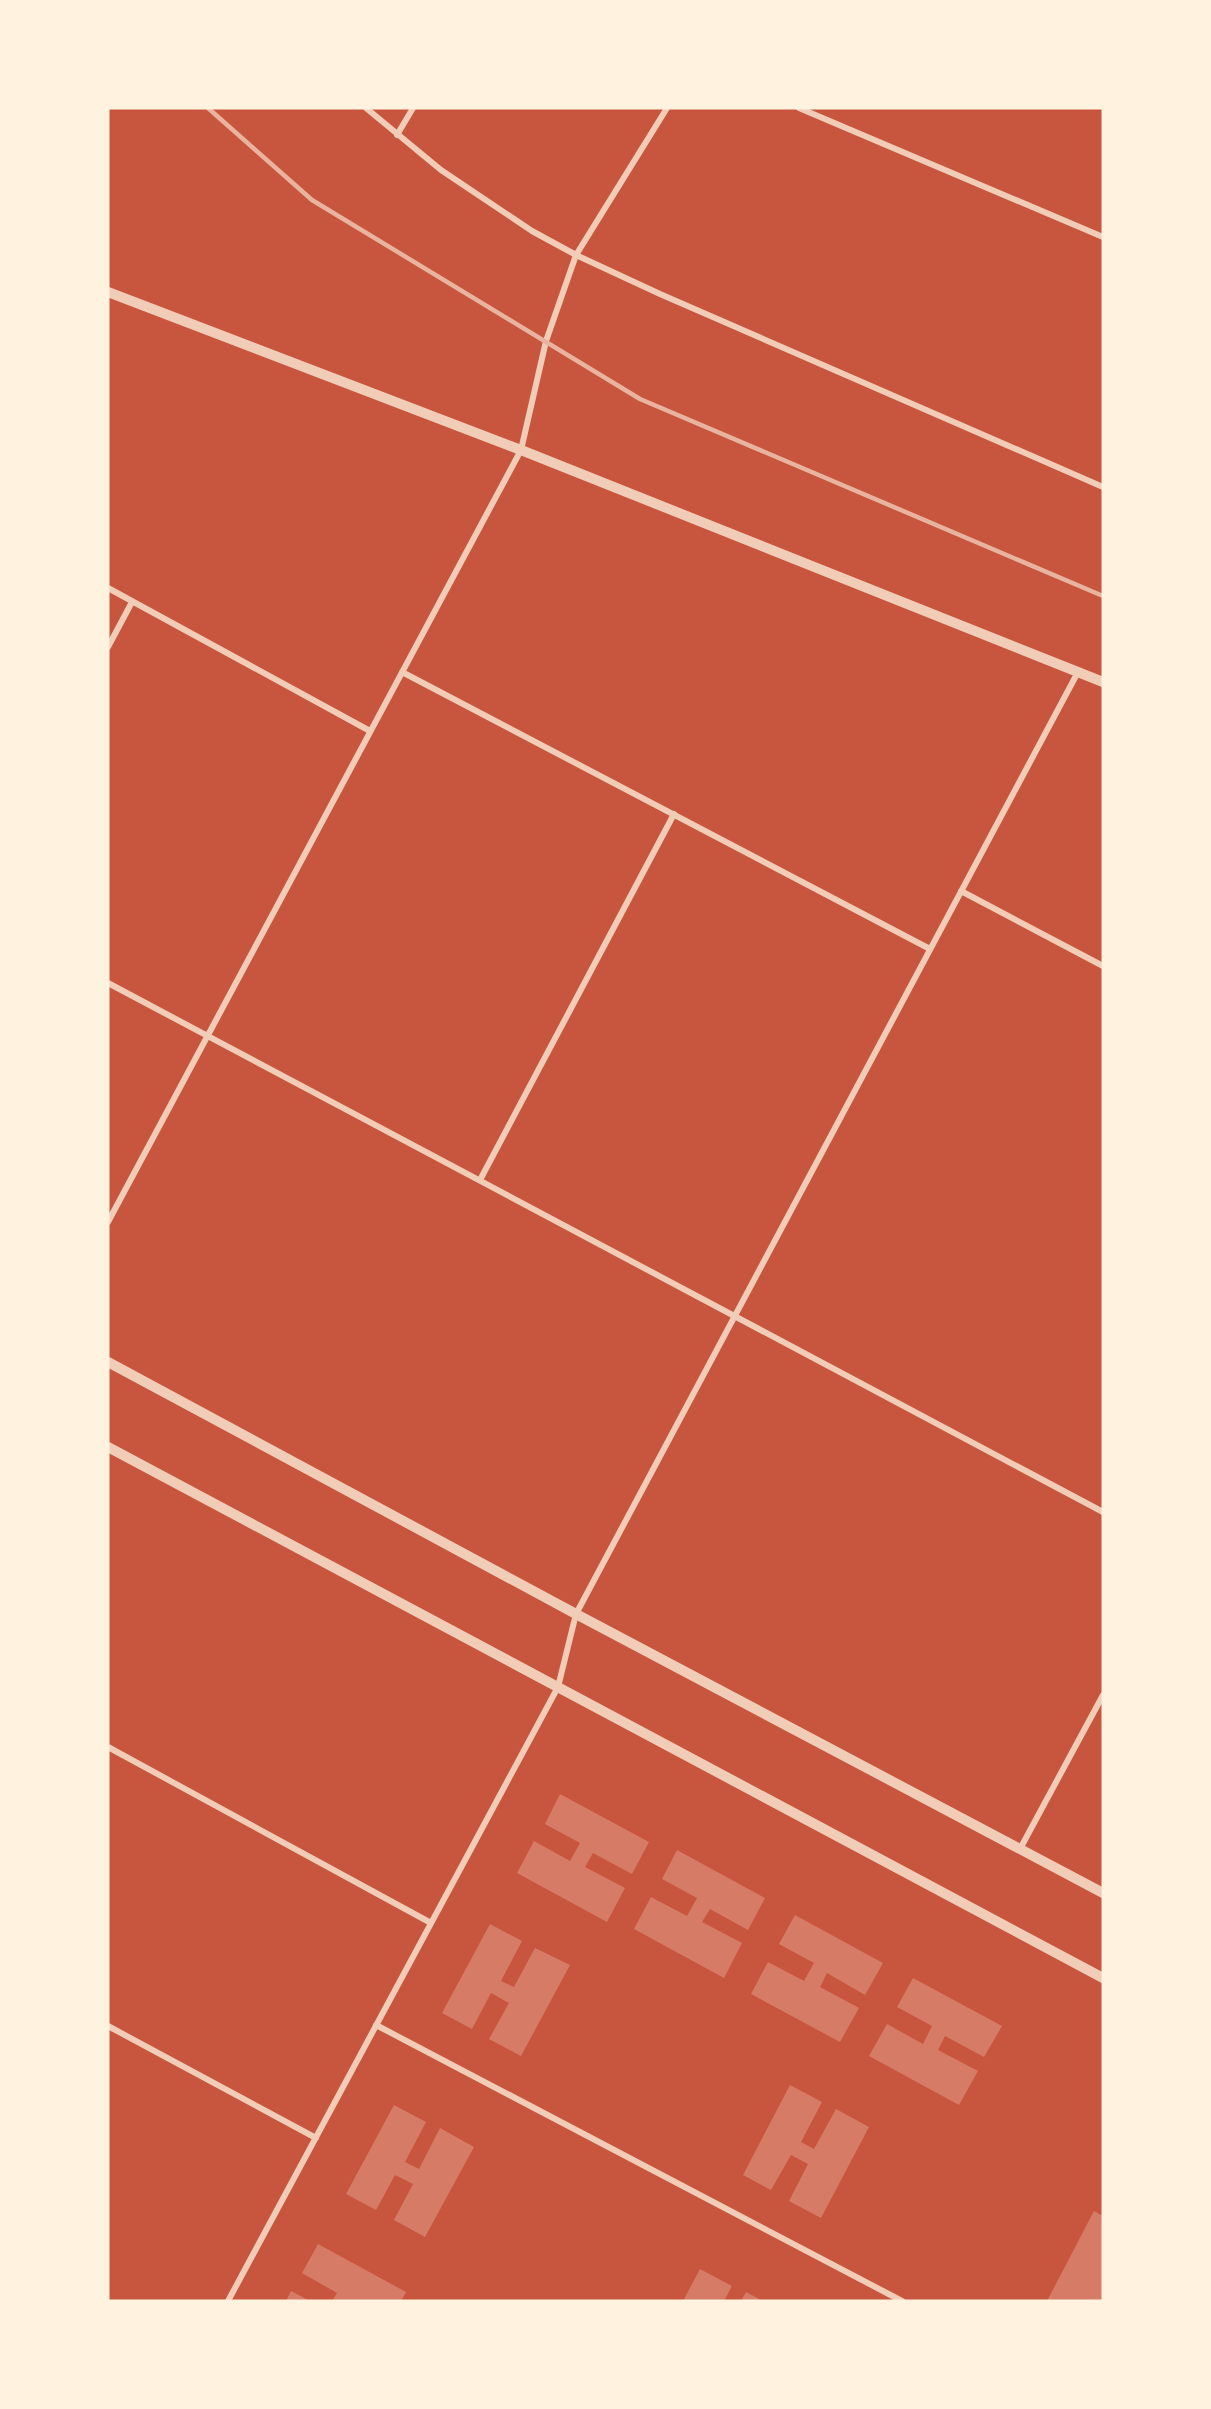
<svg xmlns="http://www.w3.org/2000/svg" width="1211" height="2409" viewBox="0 0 1211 2409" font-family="'IBM Plex Sans',sans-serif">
<rect width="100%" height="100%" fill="#c8553d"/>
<path fill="#d67c66" d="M560,1794l89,48 -17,32 -39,-21 -8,14 40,21 -18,34 -90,-49 17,-32 36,20 10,-18 -35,-19z
M677,1850l88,48 -17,32 -38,-21 -8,13 40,21 -18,35 -90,-49 17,-32 36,19 10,-18 -35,-19z
M795,1915l88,48 -18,32 -38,-22 -7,14 39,21 -19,34 -89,-48 17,-32 36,19 10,-18 -35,-19z
M490,1924l32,17 -21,40 13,6 21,-39 35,17 -49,91 -32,-17 20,-36 -18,-10 -19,36 -30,-16z
M913,1978l89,48 -18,31 -39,-21 -7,14 40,21 -19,34 -90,-49 18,-32 36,20 9,-18 -35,-19z
M790,2085l32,17 -21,40 13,7 22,-40 33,18 -48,91 -32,-17 19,-37 -17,-9 -20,35 -28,-15z
M394,2105l32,17 -21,40 14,7 21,-41 34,19 -49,90 -31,-17 19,-36 -18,-9 -19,35 -30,-16z
M1094,2211l9,5v85h-56z
M318,2244l88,48 -5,9h-69l5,-8 -35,-20z
M700,2269l32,17 -8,15h-41z
M291,2291l19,10h-24z
M746,2292l17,9h-22z"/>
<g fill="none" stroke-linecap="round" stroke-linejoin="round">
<path stroke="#f1ccb7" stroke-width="6" d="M366,108l75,62 91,61 44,24 84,39 443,193
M799,108l304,129
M397,135l16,-27
M108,588l262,143
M108,647l24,-45
M402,672l528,277
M961,891l142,75
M108,983l995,529
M480,1180l194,-366
M108,1222l413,-772 25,-109 30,-86 91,-147
M108,1747l323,176
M1020,1849l83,-154
M376,2025l526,276
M108,2026l208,112
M228,2301l330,-614 18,-73 502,-942"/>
<path stroke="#f1ccb7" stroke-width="10" d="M108,292l413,158 582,232
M108,1362l468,252 527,279
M108,1447l995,531"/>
<path stroke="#e9b49f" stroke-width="4.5" d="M208,108l104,92 328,199 463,197"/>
</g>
<rect width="1211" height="2409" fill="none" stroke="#fff3e0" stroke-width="219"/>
</svg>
